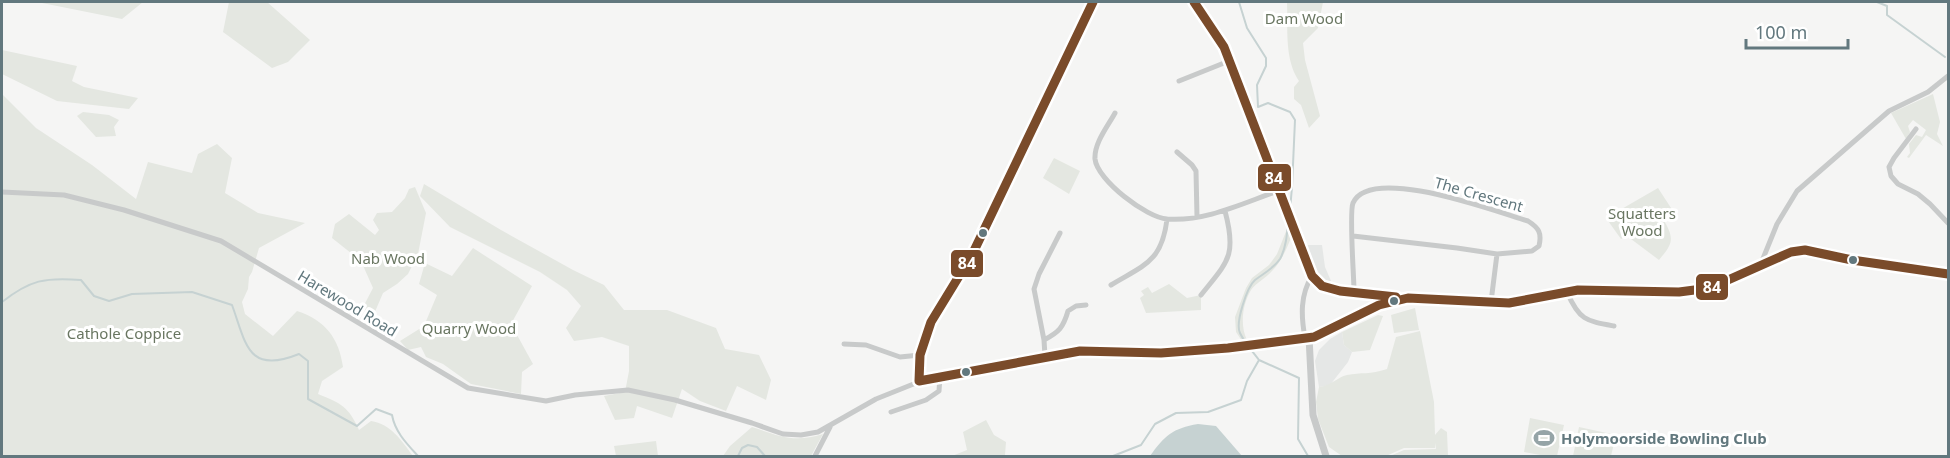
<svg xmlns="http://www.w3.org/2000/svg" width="1950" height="458" viewBox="0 0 1950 458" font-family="'Noto Sans',sans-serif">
<rect width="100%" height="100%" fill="#f5f5f4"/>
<path fill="#e5e7e6" d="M1305,245h17l3,22 6,14 -2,3 -8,-5 -9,-11z
M1342,332l2,13 8,7 -4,10 -18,23 -11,2 -4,-26 4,-11 11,-11z"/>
<path fill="#e4e7e1" d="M37,2h106l-21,17z
M229,2h38l43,38 -22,22 -16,6 -49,-36z
M1287,2h36l-5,26 -15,15 2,17 15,56 -11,12 -8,-23 -7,-6v-12l5,-6c-15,-22 -11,-54 -12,-79z
M2,50l75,16 -5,15 12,6 54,11 -9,11 -72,-8 -55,-27z
M2,94l34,34 56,37 44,34 12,-37 44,11 6,-19 19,-10 15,14 -7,35 33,20 47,10 -46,25 -7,24 -3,5 -1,12 -6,13 3,12 28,22 24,-25c28,9 42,27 46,56l-21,14 -4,13c23,9 31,13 41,36l12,-9c20,3 30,19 42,35h-411z
M1933,94l7,28 -3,12 6,12 -17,-11 -17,23 -2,-1 3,-4 -1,-9 7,-9 6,2 4,-7 -13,-10 -5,6 2,6 -4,7 -15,-26z
M83,112l26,3 10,5 -5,7 2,9 -20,1 -19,-21z
M1054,158l26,13 -11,23 -26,-16z
M424,184l77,46 72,40 31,15 20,25h43l49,18 9,21 34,6 12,25 -5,20 -29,-14 -11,25 -26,-10 -18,-12 -10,29 -35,-12 -3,12 -19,2 -11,-24 21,-4 4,-21v-25l-27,-9 -28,4 -8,-13 15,-22 -14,-16 -27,-18 -90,-45 -30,-31z
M415,187l11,26 -8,41 -10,20 -11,10 -14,9 -9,21 -12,-5 11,-21 -12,-27 -29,-23 3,-14 14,-10 26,21 4,-5 -6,-10 4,-7 15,-1 13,-14 4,-9z
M1658,188l15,23 -10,8c12,20 10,24 -4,41l-32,-24 -6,3 -15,-21z
M1287,229l4,9c-5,12 -10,24 -19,33 -6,7 -16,12 -21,19 -9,15 -11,36 -4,50l-5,1 -6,-9 -1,-15 11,-29 6,-10 17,-13 8,-11z
M473,248l59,38 -21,38 22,40 -11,8 -1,22 -50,-10 -28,-20 -17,-7 -5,-10 -13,3 -8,-9 24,-15 13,-31 -18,-11 6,-21 27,13z
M1169,284l18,14 14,-3v15l-55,3 -6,-15 4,-3 -3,-4 7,-4 4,6z
M1415,308l4,22 -25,3 -3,-18z
M1378,315l5,1 -13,34 -18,2 -8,-7 -2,-13z
M1420,331l14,71 1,33 6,-7 6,4 1,24h-58l14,-6 32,-1 -1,-6v5h-31l-18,8h-44l-13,-9 -11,-28 -2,-17 3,-15c14,-2 18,-10 28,-12 14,-3 23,0 40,-6l9,-32z
M1530,418l34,7 -7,31h-11l-22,-4z
M986,420l8,15 12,7 -1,13 -53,1 15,-6 -4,-18z
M752,427c27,9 42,16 71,7l-12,22h-88l7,-10z
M1579,427l37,8 -5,21h-38z
M656,441l2,15h-42l-2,-10z"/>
<path fill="#c6d2d2" d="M1198,424l18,2 26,30h-92c14,-20 23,-28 48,-32z"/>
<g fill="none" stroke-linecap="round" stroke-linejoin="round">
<path stroke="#c6d2d2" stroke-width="2" d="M1239,2l8,26 19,30v8l-9,19 1,22 10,-4 22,9 5,8 -3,67 -2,23
M1877,2l10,4v9l58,42
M2,302c28,-22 43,-25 79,-22l13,16 15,5 23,-7 60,-2 40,13c14,38 15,70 67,49l9,7v38l49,27 19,-17 16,6c3,17 15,29 26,41
M1259,360c-6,-8 -15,-18 -19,-27 -5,-10 7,-46 15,-53 9,-7 18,-11 25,-21 6,-11 7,-24 8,-37
M738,456l4,-8 6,-3 9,2 8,9
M1113,456l28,-11 14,-21 21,-11 32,-1 33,-12 6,-19 12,-21 40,18 -1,61 10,17
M1482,456h17"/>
<path stroke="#c8caca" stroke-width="5" d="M1179,81l50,-20
M1115,113c-7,13 -21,30 -20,46 2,21 52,59 72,60 38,3 76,-16 111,-28
M1916,129l-22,29 -5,9 2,9 7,8 20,10 12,10 18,19
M1177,152l15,13 4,6 1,46
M2,192l62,3 60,15 97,31 247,147 78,13 29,-6 53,-5 47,10 77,23 31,11 18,1 17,-3 58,-33 50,-20 119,-23 35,-5 81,2 67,-5 81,-11
M1353,236l104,12 40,6 35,-3 7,-5c3,-13 0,-18 -11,-25 -31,-9 -158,-57 -175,-18 -4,9 1,74 1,88
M1760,266l17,-42 20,-33 92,-80 39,-19 20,-16
M1111,285c33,-20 51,-23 56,-66
M1567,292c12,28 19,29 47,34
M1201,295c27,-34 36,-39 24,-84
M1491,302l6,-48
M1305,338c-4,-22 -5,-43 7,-62
M1044,340c15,-8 19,-12 24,-29l8,-5 10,-1
M844,344l22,1 34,12 20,-2
M1045,356l-1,-16 -10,-51 5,-15 21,-41
M919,381l1,-26 11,-33 41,-67 121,-253
M891,412l35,-12 13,-9 1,-15
M815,456l15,-29"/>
<path stroke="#c8caca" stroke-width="7" d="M1194,2l30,45 88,229 10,10 18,5 63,7
M1326,456l-13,-41 -4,-78 13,-3 57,-29 29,-7 101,5 69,-13 101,2 31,-4 81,-36 14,-2 47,10 96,14"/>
<g stroke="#fff" stroke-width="14">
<path id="bus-1" d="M1093,2l-121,253 -41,67 -11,33 -1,26 161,-30 81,2 67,-5 86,-11 65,-32 29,-7 101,5 69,-13 101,2 31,-4 81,-36 14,-2 47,10 96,14
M1194,2l30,45 88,229 10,10 18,5 56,6"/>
</g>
<use href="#bus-1" stroke="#7a4b2a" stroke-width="9"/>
</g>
<defs>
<g id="stadium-bare" transform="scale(1.62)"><path d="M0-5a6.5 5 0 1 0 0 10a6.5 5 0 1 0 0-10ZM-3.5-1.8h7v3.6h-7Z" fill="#95a4a7" stroke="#fff" stroke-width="2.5" paint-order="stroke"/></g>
</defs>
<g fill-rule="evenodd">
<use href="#stadium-bare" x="1544" y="438"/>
</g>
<g fill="#62787e" stroke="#fff" stroke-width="2">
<circle cx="983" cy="233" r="5"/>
<circle cx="1853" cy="260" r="5"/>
<circle cx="1394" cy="301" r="5"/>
<circle cx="966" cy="372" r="5"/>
</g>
<g text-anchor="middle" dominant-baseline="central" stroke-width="6" stroke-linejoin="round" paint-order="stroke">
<g font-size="15" fill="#697661" stroke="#fff">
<text x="1304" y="18">Dam Wood</text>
<text x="1642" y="213">Squatters<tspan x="1642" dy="17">Wood</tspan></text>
<text x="388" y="258">Nab Wood</text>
<text x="469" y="328">Quarry Wood</text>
<text x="124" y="333">Cathole Coppice</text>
</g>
<g font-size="15" fill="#62787e" stroke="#fff">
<text transform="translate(1479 194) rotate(16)">The Crescent</text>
<text transform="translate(348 303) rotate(31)">Harewood Road</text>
</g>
<g font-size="15" font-weight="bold" fill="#62787e" stroke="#fff" text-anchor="start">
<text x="1561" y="438">Holymoorside Bowling Club</text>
</g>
</g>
<g stroke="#fff" stroke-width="2">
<rect x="1257" y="163" width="35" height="29" rx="6" fill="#7a4b2a"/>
<rect x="950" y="249" width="34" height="29" rx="6" fill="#7a4b2a"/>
<rect x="1695" y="273" width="34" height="28" rx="6" fill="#7a4b2a"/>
</g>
<g font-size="16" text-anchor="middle" font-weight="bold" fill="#fff">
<text x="1274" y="184">84</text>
<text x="967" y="269">84</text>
<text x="1712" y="293">84</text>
</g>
<rect width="1950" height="458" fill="none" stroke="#62787e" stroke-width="6"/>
<path d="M1746 39v9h102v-9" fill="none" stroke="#62787e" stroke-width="3"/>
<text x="1755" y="39" font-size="18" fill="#62787e" stroke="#ffffff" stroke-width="4.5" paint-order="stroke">100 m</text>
</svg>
